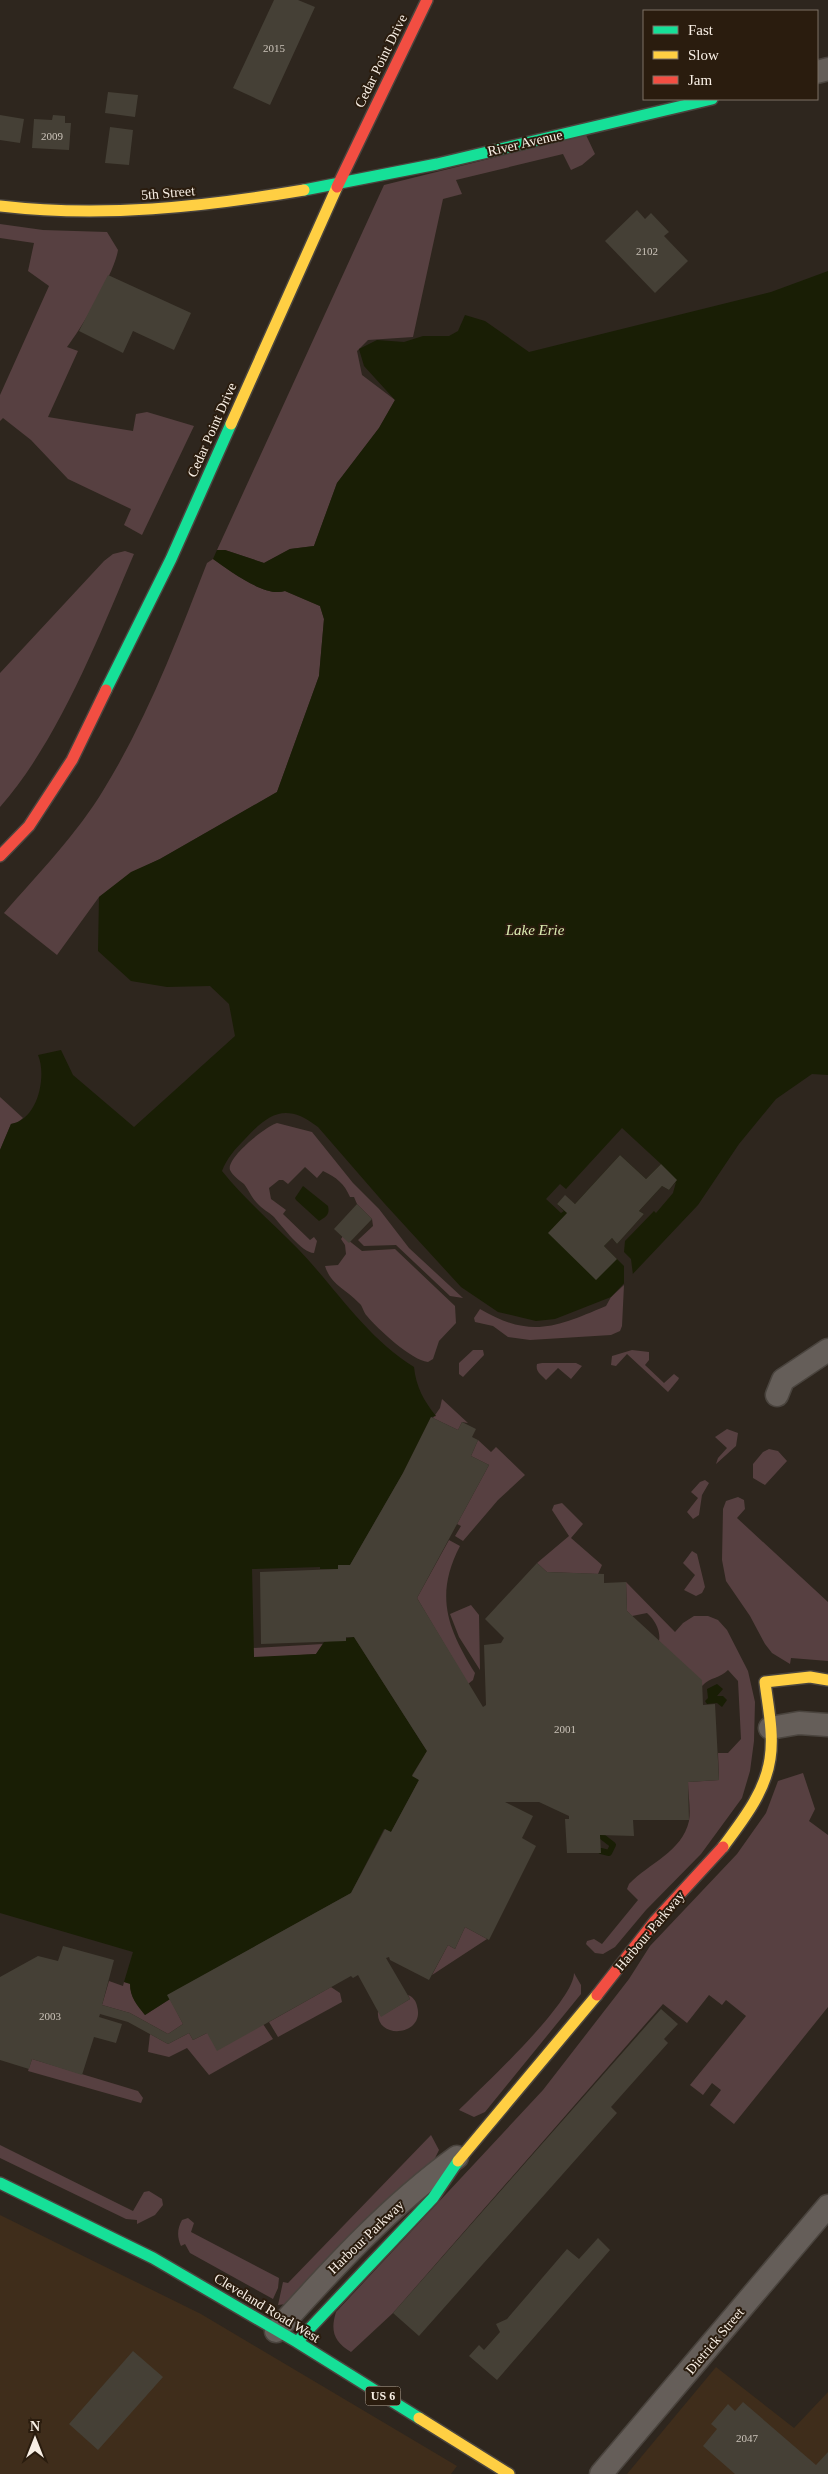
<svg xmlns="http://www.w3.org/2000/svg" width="828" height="2474" viewBox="0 0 828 2474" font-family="'Times New Roman',serif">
<rect width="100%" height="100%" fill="#2e261e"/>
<path fill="#3f2d1b" d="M0,2215l201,99 256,152 -6,8h-451z
M716,2367l78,61 34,-36v82h-201z"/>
<path fill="#574041" d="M586,135l9,19 -13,11 -11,5 -8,-16 -107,26 6,14 -19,5 -30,138 -45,3 -11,11 5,24 33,25 -16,28 -42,55 -23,63 -24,3 -26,14 -39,-13h-8l167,-365z
M0,224l43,6 64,2 11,18c-3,22 -37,79 -51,97l11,4 -30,66 85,14 3,-17 11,-2 47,14 -52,109 -18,-10 7,-16 -63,-30 -37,-39 -28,-22 -3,3v-26l49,-109 -21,-15 6,-28 -34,-5z
M125,551l9,3c-35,82 -75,186 -134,253v-134l104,-112 9,-7z
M213,559c16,11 52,39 72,32l35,15 4,13 -5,57 -42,116 -117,67 -29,14 -32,24 -42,58 -53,-42c34,-39 73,-79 100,-124 43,-70 73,-149 103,-226z
M0,1097l23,21 -6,5 -6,1 -11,26z
M277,1123l35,9 41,51 26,26 30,39 54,50 -13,-2 -54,-51 -32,1 -6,-6 15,-14 -1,-7 -15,-15 -3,-7h-4c-6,-14 -13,-19 -27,-26l-6,7 -12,-11 -17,17 -5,-4h-4l-10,8 2,11 15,11 -3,4 27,26 4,-3 3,4 -3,12c-12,0 -32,-27 -40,-36 -5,-5 -12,-8 -17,-14 -6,-6 -8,-13 -13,-19 -5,-4 -11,-8 -14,-14 -4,-12 36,-44 47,-47z
M343,1236l19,15 33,-2 60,57 1,17 -17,18 -6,18 -5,3c-17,-2 -50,-33 -61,-46 -4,-4 -4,-10 -8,-13 -13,-14 -28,-18 -34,-37l13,-1 8,-11 -1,-9 -4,-6z
M624,1285l-2,41 -2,5 -9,4 -81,5 -22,-3 -15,-11 -18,-4 -1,-4 6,-9c51,30 76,18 126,-3l5,-9z
M473,1350h10l1,5 -21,22 -4,-3v-11z
M632,1350l17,2v8l-4,5 19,18 10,-9 5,4 -1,2 -10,12 -41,-38 -11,12 -5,-1 1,-9z
M542,1363h34l6,3 -11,13 -13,-11 -12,12c-4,-5 -11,-8 -9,-16z
M442,1399l26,24 -6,-1 -4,8 -25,-12 7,-10z
M727,1429l11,4 -2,13 -20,18 2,-6 9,-10 -12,-11z
M478,1440l13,12 5,-5 29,28 -27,25 -35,41 -8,-5 6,-10 -4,-2 32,-59 -18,-9z
M769,1449l9,2 9,10 -22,24 -12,-7v-14l10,-12z
M705,1480l4,3 -7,12 -3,20 -6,4 -6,-7 11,-14 -7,-6 9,-10z
M738,1497l6,3 1,9 -8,9 91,84v59l-37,-3 -1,6 -18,-11 -7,-9 -15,-28 -24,-35 -4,-21 1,-51 3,-8z
M562,1503l21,21 -12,14 31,27 -4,9 -51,-2 -10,-9 32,-27 -17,-26 2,-5z
M449,1540l11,6c-26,50 -12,83 15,127l-2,7 -5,4 -51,-86z
M692,1551l5,3 8,33 -3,6 -6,3 -12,-6 11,-15 -12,-12z
M626,1582l49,50 8,-9 11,-7h14l10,4 9,10 21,41 7,31 -1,39 -4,30 -8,27 -41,56 -55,56 -31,37 -12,7 -8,-1 -9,-9 1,-3 7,-2 8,5 36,-44 -11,-11 2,-5c20,-21 53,-32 60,-63 2,-12 -1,-27 -1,-39l31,-2 -1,-27h10l13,-14 -3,-58 -10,-11c-7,8 -18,7 -26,16l-43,-45c2,-10 -4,-21 -12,-28l-15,3 -5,-5z
M471,1605l8,10 1,55 -21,-33 -9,-23z
M323,1644l-7,10 -62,4 -1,-10z
M803,1773l12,36 -6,12 19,14v172l-94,117 -24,-19 11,-15 -9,-7 -9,12 -13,-10 56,-69 -20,-16 -4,5 -13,-10 -22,28 -24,-19 -270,309 -42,39c-17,-10 -21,-21 -15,-40l207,-222 86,-111 21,-33 87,-92 29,-41 12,-32z
M465,1927l22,12 -55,36 16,-30 7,4z
M574,1973l7,12v9l-96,118 -11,5 -15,-7c23,-23 115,-108 115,-137z
M109,1981l14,5 1,-4 6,1c0,14 7,22 15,32l25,-16 13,25 -15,10 -38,-21 -28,-8z
M331,1987l9,6 2,9 -64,35 -9,-15z
M408,1995c5,2 8,6 9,11 9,30 -42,35 -39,5l3,5 29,-17z
M263,2024l10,15 -64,36 -22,-27 -18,9 -21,-5 2,-18 18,10 21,-11 4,7 14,-7z
M32,2059l106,32 5,7 -2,5 -113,-32z
M431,2135l8,15 -5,10 -136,135 -11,9 -9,1 5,-23 5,1z
M0,2145l133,66 11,-19 5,-1 13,8 1,6 -8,10 -18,9v-4l-11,-1 -126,-61z
M188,2218l6,5 -3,9 88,46 -1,10 -5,11 -83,-46 -5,-9 -4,2c-4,-9 -4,-17 1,-26z"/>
<path fill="#191e05" d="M828,271v804l-16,-1 -36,25 -37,45 -41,61 -87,92 -56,22 -19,2 -38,-9 -37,-25 -77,-84 -66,-76c-32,-25 -49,-14 -73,12 -10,10 -18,19 -23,32 23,29 51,52 77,79 38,40 68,88 115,117 2,20 10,34 22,49l-5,1 -28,56 -53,92h-12v4h-18v-2l-68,2 2,88 62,-3 8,-12 30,-5 73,114 -15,24 7,5 -28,52 -7,-3 -33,64 -183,102 2,4 -25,16c-8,-10 -15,-18 -15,-31l-6,-2 9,-30 -133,-39v-763l11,-26c27,-4 36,-48 27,-69l23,-5 12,25 61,52 101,-91 -6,-32 -19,-18 -43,1 -36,-6 -33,-30 1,-54 32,-25 29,-13 117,-67 42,-116 5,-57 -4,-13 -35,-15c-20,7 -56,-21 -72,-32l4,-9h8l39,13 26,-14 24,-3 23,-63 42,-55 16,-28 -31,-34 -5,-17 18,-9 27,2 19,-6h26l9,-5 7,-16 20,6 44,31 242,-60z
M303,1186l25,20c2,9 -2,11 -9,15l-23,-21 -1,-2z
M717,1684l6,5 -6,7h6l4,4 -5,7 -5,-4 -10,1 -2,-3 3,-3 -1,-9z"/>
<path fill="#2e261e" d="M622,1128l39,36 -15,15 -26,-24 -45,49 -10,-8 -8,8 7,7 -3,2 -15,-14 14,-15 6,5z
M676,1182l-3,11 -17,20 -2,-2 -29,30 -1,11 7,7 2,16 -9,10v-19l-20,-20 8,-8 5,6 27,-30 -5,-3 23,-25 7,4z"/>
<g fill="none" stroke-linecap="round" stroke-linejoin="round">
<path stroke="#191e05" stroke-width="6" d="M600,1835l13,10 -4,8 -8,-2"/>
</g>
<path fill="#454036" d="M274,0h24l17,7 -45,98 -37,-17z
M108,92l30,3 -3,22 -30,-4z
M0,115l24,4 -4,24 -20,-3z
M53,115l12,1v7h6l-2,27 -37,-2 2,-29 18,1z
M110,127l23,3 -4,35 -24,-2z
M637,210l8,9 6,-6 18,19 -5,4 24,25 -33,32 -50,-52z
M108,275l83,38 -17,37 -41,-19 -10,22 -44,-22z
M620,1155l26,24 15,-15 16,16 -8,10 -7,-4 -23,25 5,3 -27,30 -5,-6 -8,8 13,13 -21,21 -48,-47 19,-20 -10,-9 8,-9 10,9z
M357,1204l15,15 -23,24 -15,-14z
M431,1417l27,13 4,-8 14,7 -4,8 6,3 -7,16 18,9 -72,133 66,109 3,-2 -2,-60 17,-2 3,-5 -19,-19 52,-56 10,9 57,2v9l22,-1 1,29 75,69 1,25 12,-1 4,76 -31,2 1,38h-56l1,16 -34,-1 1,18h-34l-2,-34h4v-3l-30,-14h-34l28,14 -11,22 14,8 -47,94 -24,-13 -10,22 -7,-4 -19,35 -39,-20 -1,-3 -3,1 24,41 -29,18 -23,-42 -5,3 -2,-2 -134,75 -10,-18 -14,7 -4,-7 -21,11 -40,-22 -28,-8 -1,3 23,7 -6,19 -22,-6 -12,38 -50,-16 -3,10 -29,-9v-83l38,-21 20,5 5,-15 51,14 -12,45 28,8 38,21 15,-10 -16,-29 184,-102 34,-64 6,3 28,-52 -7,-4 15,-25 -73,-114h-8v4l-85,3 -1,-72 78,-3v-4h12l53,-92z
M661,2009l17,15 -14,15 4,4 -57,64 6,6 -198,223 -26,-23z
M598,2238l12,12 -113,130 -28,-24 10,-11 5,5 16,-18 -4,-8 11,-5 60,-70 12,10z
M133,2351l30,26 -65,73 -29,-26z
M743,2402l73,63 12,-13v22h-93l-32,-28 14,-17 -6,-5 17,-20 7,7z"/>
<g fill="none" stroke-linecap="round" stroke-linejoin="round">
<g stroke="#4a443e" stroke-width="25">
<path id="street" d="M817,72l11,-3
M777,1395l6,-15 45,-30
M770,1728l29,-5 29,2
M276,2331c56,-62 113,-125 181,-174
M601,2474l227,-268"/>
</g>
<g stroke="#4a443e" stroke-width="14">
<path id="fast" d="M304,190l133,-26 275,-65
M106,690l65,-131 60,-135
M0,2183l153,75 144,84 122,76
M297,2342l136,-144 25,-37"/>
</g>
<g stroke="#4a443e" stroke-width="14">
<path id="slow" d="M0,206c102,12 203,1 304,-16
M231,424l106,-237
M723,1847c19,-26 42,-54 47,-88 4,-25 -2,-52 -5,-77l45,-5 18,3
M458,2161l139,-166
M419,2418l90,56"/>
</g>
<g stroke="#4a443e" stroke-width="14">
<path id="jam" d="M337,187l90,-187
M0,856l29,-30 43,-66 34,-70
M597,1995l58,-74 68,-74"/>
</g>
<use href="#street" stroke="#655e59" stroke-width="22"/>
<use href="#fast" stroke="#16e098" stroke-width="11"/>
<use href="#slow" stroke="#ffcf43" stroke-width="11"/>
<use href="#jam" stroke="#f24e42" stroke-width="11"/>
</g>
<g text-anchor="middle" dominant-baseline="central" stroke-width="4" stroke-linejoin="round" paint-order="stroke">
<g font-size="11" fill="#cbc3b9">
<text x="274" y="48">2015</text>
<text x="52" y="136">2009</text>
<text x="647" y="251">2102</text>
<text x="565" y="1729">2001</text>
<text x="50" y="2016">2003</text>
<text x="747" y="2438">2047</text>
</g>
<rect fill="#2a1c0e" stroke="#bab0a4" stroke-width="1" x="365.5" y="2386.5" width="35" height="19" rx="4"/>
<g font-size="12" font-weight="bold" fill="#f8efe5">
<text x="383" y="2396">US 6</text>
</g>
<g font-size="14" fill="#f8efe5" stroke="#2a1c0e">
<text transform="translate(381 61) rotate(-64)">Cedar Point Drive</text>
<text transform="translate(525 143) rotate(-13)">River Avenue</text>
<text transform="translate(168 193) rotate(-5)">5th Street</text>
<text transform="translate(212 430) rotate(-66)">Cedar Point Drive</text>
<text transform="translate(650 1931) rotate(-50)">Harbour Parkway</text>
<text transform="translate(366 2237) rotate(-44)">Harbour Parkway</text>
<text transform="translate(267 2308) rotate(31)">Cleveland Road West</text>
<text transform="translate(715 2341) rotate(-50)">Dietrick Street</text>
</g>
<g font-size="15" font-style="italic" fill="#dbebb1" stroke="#2a1c0e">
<text x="535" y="930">Lake Erie</text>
</g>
</g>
<rect x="643" y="10" width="175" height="90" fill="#2a1c0e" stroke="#7c7064"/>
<rect x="653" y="26" width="25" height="8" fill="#16e098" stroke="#7c7064"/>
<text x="688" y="35" font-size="15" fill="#f8efe5">Fast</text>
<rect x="653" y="51" width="25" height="8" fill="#ffcf43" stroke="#7c7064"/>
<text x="688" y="60" font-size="15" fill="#f8efe5">Slow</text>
<rect x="653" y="76" width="25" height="8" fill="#f24e42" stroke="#7c7064"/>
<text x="688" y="85" font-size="15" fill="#f8efe5">Jam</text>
<g transform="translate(35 2439)" stroke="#2a1c0e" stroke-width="4" paint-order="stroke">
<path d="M0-4L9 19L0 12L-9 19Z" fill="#f8efe5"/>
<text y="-8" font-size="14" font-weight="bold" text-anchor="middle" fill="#f8efe5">N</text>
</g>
</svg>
